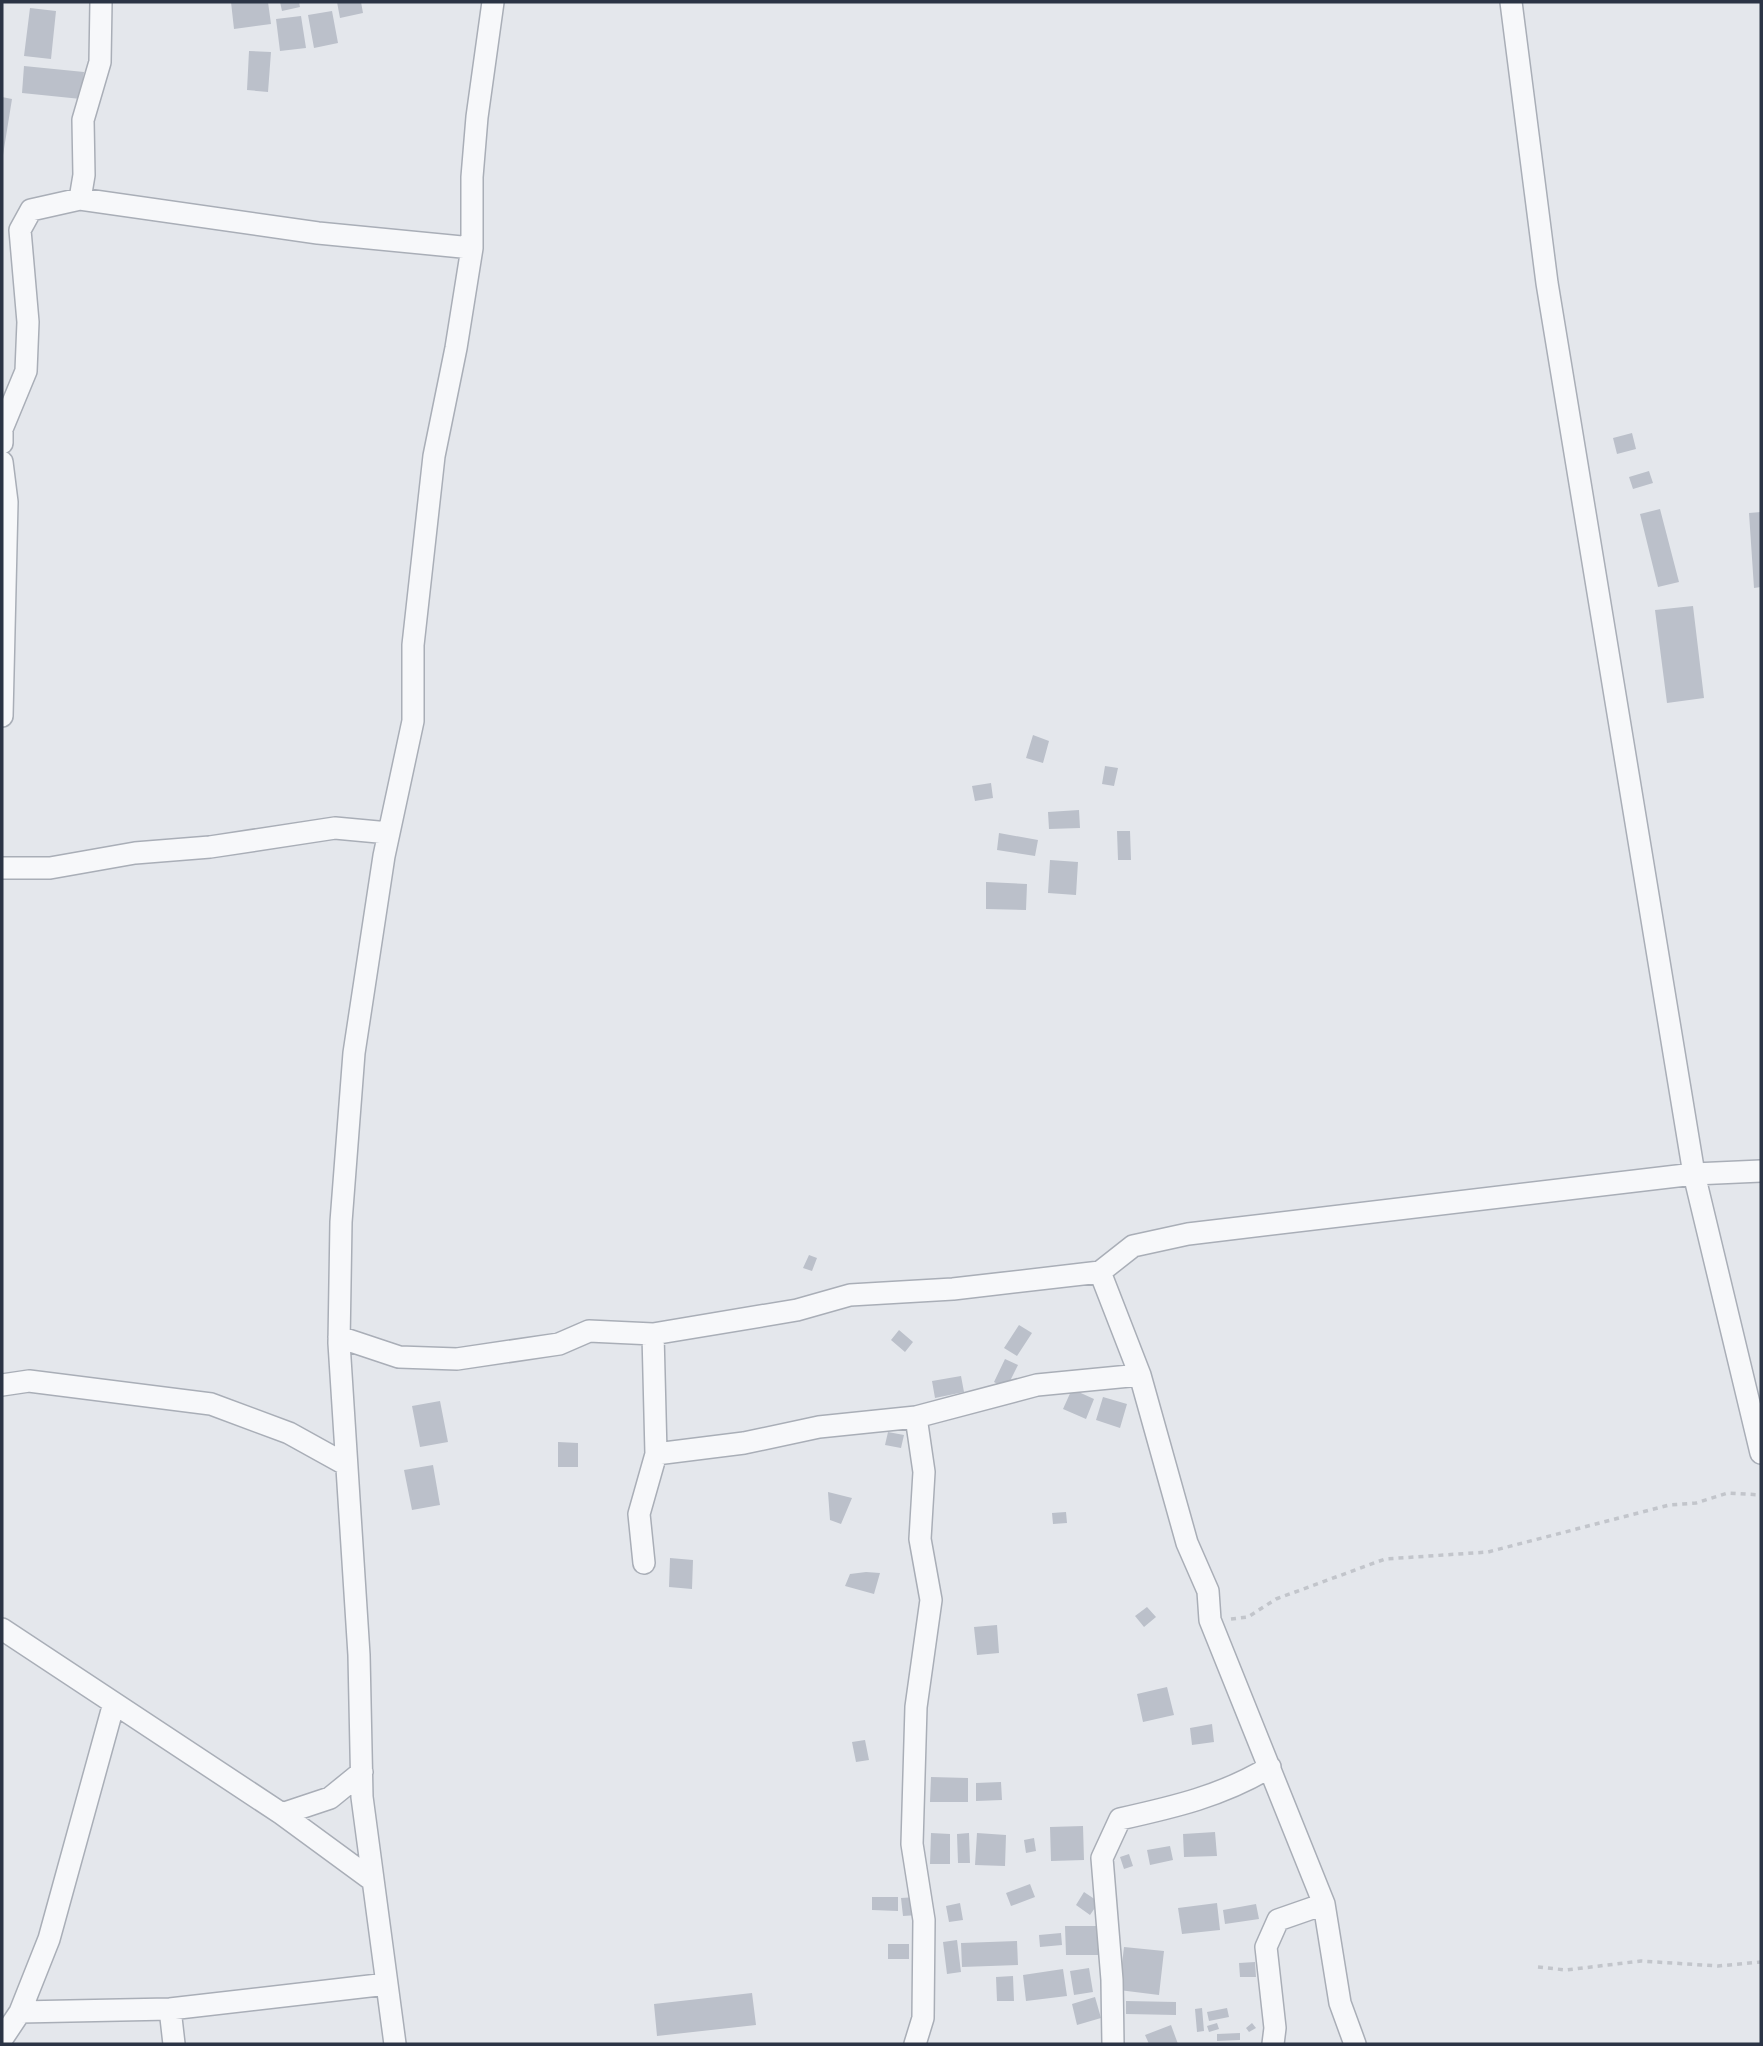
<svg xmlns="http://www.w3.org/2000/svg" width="1763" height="2046" viewBox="0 0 1763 2046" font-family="Karla,sans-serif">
<rect width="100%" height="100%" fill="#e4e7ec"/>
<path fill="#bbc0ca" d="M231,2h37l3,22 -37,5z
M280,2h19l1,5 -18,4z
M337,2h24l2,11 -23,5z
M30,8l26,3 -5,48 -27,-3z
M332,11l6,32 -24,5 -6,-33z
M301,16l5,32 -26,3 -4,-32z
M249,51l22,1 -3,40 -21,-2z
M24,66l60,6 -3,27 -59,-6z
M2,97l10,2 -9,56h-1z
M1632,433l4,16 -19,5 -4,-16z
M1649,471l4,12 -20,6 -4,-12z
M1660,509l19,73 -21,5 -18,-73z
M1761,512v75l-7,1 -5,-75z
M1693,606l11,92 -37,5 -12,-93z
M1033,735l16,6 -6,22 -17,-5z
M1105,766l13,2 -4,18 -12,-2z
M991,783l2,15 -18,3 -3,-15z
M1079,810l1,18 -31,1 -1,-17z
M1117,831h13l1,29h-13z
M999,833l39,7 -3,16 -38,-6z
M1050,860l28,2 -2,33 -28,-2z
M986,882l41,2 -1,26 -40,-1z
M809,1255l8,3 -5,13 -9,-3z
M1019,1325l13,8 -15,23 -13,-8z
M899,1330l14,12 -8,10 -14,-12z
M1005,1359l13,6 -12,24 -12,-7z
M961,1376l3,16 -29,6 -3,-17z
M1072,1389l22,10 -8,20 -23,-10z
M1103,1397l24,7 -7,24 -24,-8z
M440,1401l8,41 -28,5 -8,-41z
M888,1432l16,3 -3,13 -16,-3z
M558,1442l20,1v24h-20z
M433,1465l7,40 -28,5 -8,-40z
M828,1492l24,6 -11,26 -11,-4z
M1066,1512l1,11 -14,1 -1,-11z
M670,1558l23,2 -1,29 -23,-2z
M866,1572l14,1 -6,21 -29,-8 5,-12z
M1147,1607l9,10 -12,10 -9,-11z
M997,1625l2,28 -22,2 -3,-28z
M1167,1687l7,28 -31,7 -6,-28z
M1212,1724l2,18 -22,3 -2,-17z
M865,1740l4,20 -13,2 -4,-20z
M931,1777l37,1v24h-38z
M1001,1782l1,18 -26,1v-18z
M1083,1826l1,34 -33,1 -1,-34z
M1215,1832l2,24 -33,1 -1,-23z
M931,1833l19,1v30h-20z
M969,1833l1,30h-12l-1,-29z
M977,1833l29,2 -1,31 -30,-1z
M1034,1838l2,13 -10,2 -2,-13z
M1170,1846l3,14 -23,5 -3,-15z
M1129,1854l4,12 -9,3 -4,-12z
M1030,1884l5,13 -24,9 -5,-13z
M1084,1892l15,10 -9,13 -14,-10z
M872,1897h26v14l-26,-1z
M917,1897l1,18 -15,1 -2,-18z
M960,1903l3,17 -14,2 -3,-16z
M1217,1903l3,27 -38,4 -4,-26z
M1256,1904l3,15 -34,5 -2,-14z
M1065,1926h35v29h-34z
M1061,1933l1,12 -22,2 -1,-12z
M957,1940l4,32 -14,2 -4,-32z
M1017,1941l1,24 -56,2 -1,-24z
M888,1944h21v15h-21z
M1124,1947l40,4 -5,44 -40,-5z
M1255,1962l1,15h-16l-1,-14z
M1089,1968l4,24 -19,3 -4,-24z
M1063,1969l4,27 -41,5 -3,-26z
M1013,1976l1,25h-17l-1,-24z
M752,1993l4,32 -99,11 -3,-32z
M1095,1997l6,21 -24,7 -5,-21z
M1126,2001l50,1v13l-50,-1z
M1202,2008l2,23 -7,1 -2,-23z
M1227,2008l2,9 -20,4 -2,-9z
M1217,2023l2,6 -10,3 -2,-6z
M1252,2023l4,5 -7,4 -3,-4z
M1171,2025l7,19h-29l-4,-9z
M1240,2033v7l-23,1v-7z"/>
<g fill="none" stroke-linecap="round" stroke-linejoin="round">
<g stroke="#a9aeb7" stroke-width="24">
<path id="minor" d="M1511,2l36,281 147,891 67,279
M80,199l4,-24 -1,-55 17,-58 1,-60
M2,443v-14l24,-58 2,-49 -8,-92 11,-20 49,-11 238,34 154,15
M2,462l5,40 -5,214
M2,868h48l85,-15 75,-6 125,-19 54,5
M339,1337l60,20 58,2 102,-15 30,-13 64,3 144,-24 53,-15 103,-6 147,-17
M2,1385l27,-4 182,23 78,29 56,31
M656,1454l88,-11 75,-16 97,-10 121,-32 103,-10
M644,1563l-5,-49 17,-60 -3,-120
M2,1629l280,185 90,66
M282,1814l48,-16 32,-26
M170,2009l4,35
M20,2012l150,-3 217,-25
M2,2039l18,-27 29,-73 65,-236
M395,2044l-33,-247 -3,-142 -20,-312 2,-121 13,-169 30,-197 29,-135v-76l21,-189 22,-108 16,-100v-71l5,-60 16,-115
M915,2044l8,-26 1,-98 -12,-76 4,-137 15,-107 -11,-61 4,-67 -8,-55
M1113,2044l-1,-64 -10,-122 18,-39c54,-12 102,-23 150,-52
M1273,2044l2,-16 -9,-81 12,-27 46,-16
M1355,2044l-15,-41 -16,-99 -114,-284 -2,-29 -21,-48 -47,-168 -40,-103 33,-26 55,-12 506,-60 67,-3"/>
</g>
<path stroke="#c2c5cb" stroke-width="3.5" stroke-dasharray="5 5" stroke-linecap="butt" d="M1231,1619l17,-2 28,-18 109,-40 103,-7 181,-47 27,-2 32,-10 33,2
M1538,1967l28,3 75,-9 77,5 43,-4"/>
<use href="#minor" stroke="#f7f8fa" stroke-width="21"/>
</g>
<rect width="1763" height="2046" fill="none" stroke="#2b3445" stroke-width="7"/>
</svg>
